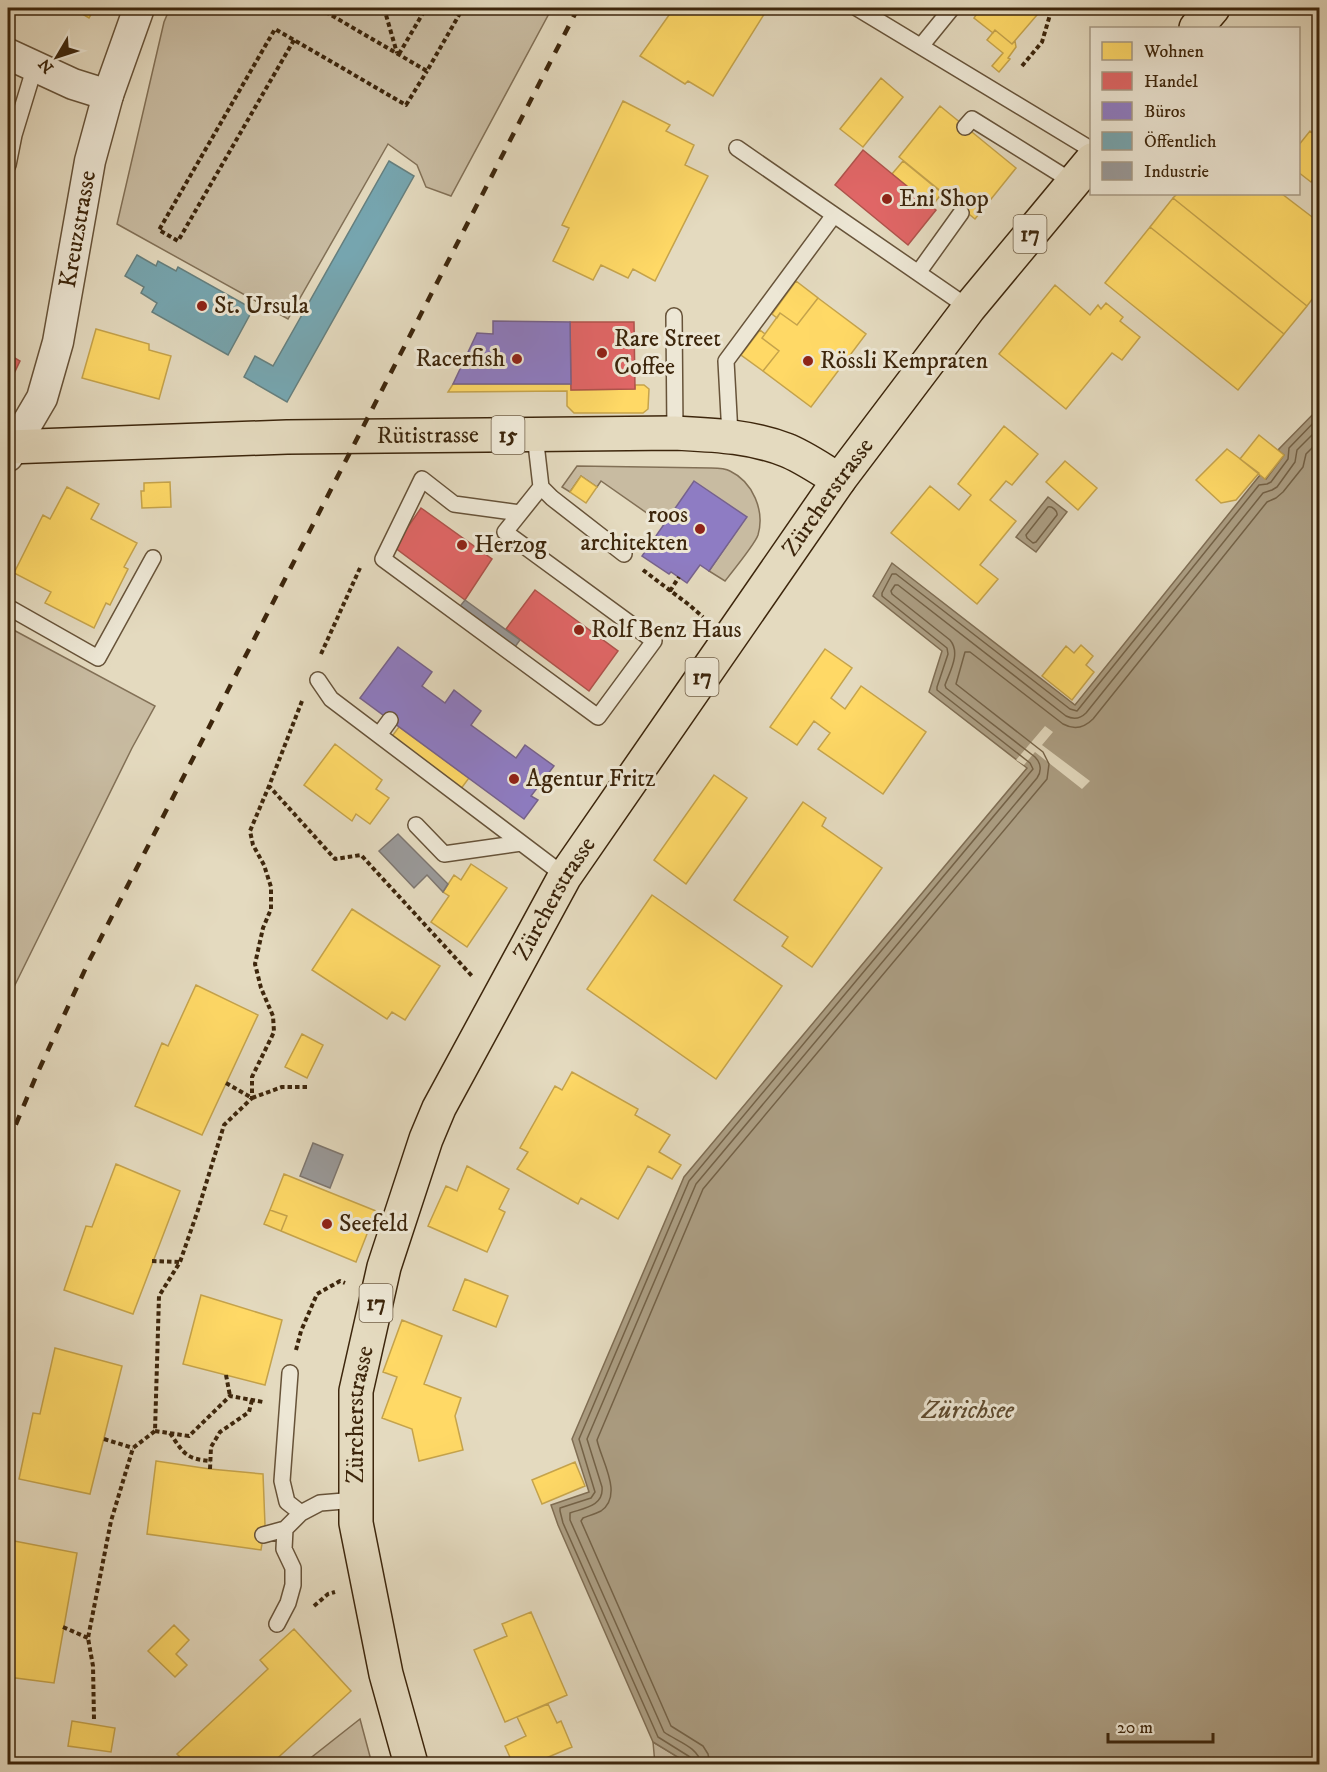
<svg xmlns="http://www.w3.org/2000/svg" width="1327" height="1772" viewBox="0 0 1327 1772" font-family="'IM FELL DW Pica',serif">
<rect width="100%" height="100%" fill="#e4dabf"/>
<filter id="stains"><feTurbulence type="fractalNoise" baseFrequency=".00333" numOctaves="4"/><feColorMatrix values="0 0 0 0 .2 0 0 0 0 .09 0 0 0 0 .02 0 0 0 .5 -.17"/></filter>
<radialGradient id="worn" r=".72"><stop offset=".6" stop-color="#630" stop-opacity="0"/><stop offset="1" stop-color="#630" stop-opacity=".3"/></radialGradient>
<path fill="#c8bba1" stroke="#827056" stroke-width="1.5" d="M170,8h382l-101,188 -25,-9 -9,-22 -29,-21 -100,175 -171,-95 47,-202z
M577,466l134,2c6,0 14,0 19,3 23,11 35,40 28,64 -3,9 -26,37 -33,46l-16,-10 37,-54 -82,8 -63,-44 -4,6 -16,-11 -11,16 -8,-5z
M8,627l147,79 -23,42 -124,251z
M360,1719l12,45h-69z
M653,1742l35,21 1,1h-34z"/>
<path fill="#ab9d82" stroke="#7f6d53" stroke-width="1.5" d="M1319,408v1356h-630l-36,-22 -95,-217 -7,-20 38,-13 -17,-53 112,-262 343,-409 -98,-76 13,-41 -69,-55 19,-33 183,142 185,-230 6,4 18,-24 -6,-5z
M1048,497l19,15 -31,40 -20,-15z"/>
<path fill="#e4dabf" d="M1045,726l8,6 -11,13 48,36 -8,8 -47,-37 -11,13 -8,-5z"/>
<path fill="#ffd966" stroke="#c5a34b" stroke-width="1.5" d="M72,8h23l-6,10z
M674,8h94l-55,88 -25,-15 -3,3 -45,-28z
M968,8h75l-31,36 -17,-14 -2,3 -19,-15 2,-3z
M995,30l17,14 3,-3 1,6 -8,11 2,1 -11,13 -7,-6 11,-13 -16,-13z
M881,78l22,19 -40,50 -23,-18z
M623,101l47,24 -4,6 28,14 -9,20 23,11 -53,105 -22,-12 -5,9 -27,-13 -8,15 -40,-19 16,-33 -7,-3z
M940,106l76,62 -41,51 -76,-62z
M1310,131l9,7 -4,5v10l3,3 -3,3 5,3v9l-9,11 -13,-10v-26z
M1320,137v25l-5,-3 3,-3 -3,-3v-10z
M903,161l39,32 -10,13 -40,-32z
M1177,194h105l38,29v66l-13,17 -134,-108z
M1173,198l134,108 -23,28 -134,-107z
M1150,227l134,107 -46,56 -133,-107z
M796,281l22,17 -21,27 -17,-12 -3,5 -5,-4z
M1055,285l35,30 8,-10 3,4 5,-6 17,14 -3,4 20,16 -18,23 -10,-7 -46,56 -67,-55z
M818,298l48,36 -55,73 -48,-36 16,-20 -17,-13 18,-25 17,12z
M96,329l53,15v6l22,6 -12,43 -77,-21z
M760,330l5,4 -3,4 17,13 -16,20 -22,-16z
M453,384h118v6l64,-1v-4h9l5,4 -1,20 -5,4h-69l-7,-7v-15l-119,1z
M1004,426l34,28 -26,31 -6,-4 -16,19 26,21 -36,44 18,14 -21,25 -86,-71 39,-47 29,24 12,-15 -13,-11z
M1259,435l25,20 -19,24 -25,-20z
M1227,449l32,24 -23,27 -15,3 -25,-23z
M1065,461l32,27 -19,22 -32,-28z
M581,476l16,11 -11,16 -16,-11z
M170,482l1,25 -29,1 -1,-17h3v-8z
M67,487l32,17 -8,15 46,24 -13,24 4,2 -18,36 -4,-2 -12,25 -49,-25 6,-11 -37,-19 29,-58 7,4z
M1081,645l12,11 -7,9 8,7 -22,28 -30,-24 24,-30 8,7z
M825,649l27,19 -21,30 14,11 16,-23 65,46 -43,62 -65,-45 12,-16 -16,-12 -17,24 -27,-18z
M399,727l70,51 -9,12 -70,-51z
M335,744l47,36 -6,9 13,9 -19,26 -14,-10 -4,7 -48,-36z
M714,775l33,23 -61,86 -32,-24z
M803,802l23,16 -4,8 60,42 -70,99 -30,-21 6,-9 -54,-37z
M471,864l36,24 -40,59 -36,-25 18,-26 -6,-4 11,-17 7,5z
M652,895l130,91 -66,93 -129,-90z
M352,909l88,57 -35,54 -13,-8 -5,7 -75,-49z
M196,985l62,30 -56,120 -67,-29 27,-63 6,3z
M302,1034l21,11 -16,33 -22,-11z
M572,1072l66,37 -3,6 35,20 -11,17 22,13 -9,14 -24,-13 -30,53 -37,-21 -3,6 -61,-35 11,-17 -8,-4 35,-62 7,4z
M116,1164l64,27 -47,123 -69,-24 22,-64 6,1z
M467,1166l42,23 -10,20 6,3 -18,40 -59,-26 18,-40 11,5z
M284,1174l92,37 -20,51 -75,-31 6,-15 -17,-6z
M270,1210l17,6 -6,15 -17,-7z
M465,1279l43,17 -12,31 -43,-17z
M201,1295l81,25 -17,65 -82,-21z
M402,1320l40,16 -18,48 37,14 -6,18 8,34 -44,11 -7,-32 -30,-11 15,-41 -14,-5z
M55,1348l67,18 -32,128 -71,-15 14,-66 7,1z
M156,1461l54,8 53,5 2,51 -4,25 -114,-16z
M575,1462l10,24 -43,18 -10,-24z
M9,1540l68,13 -23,130 -46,-6z
M531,1612l36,83 -62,27 -31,-72 33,-14 -5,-12z
M174,1625l15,15 -13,14 11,11 -12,12 -27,-26z
M294,1629l57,62 -80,73h-84l-10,-10 91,-85 -8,-9z
M548,1704l9,19 4,-2 11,26 -40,17h-19l-8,-18 21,-10 -9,-19z
M72,1721l43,7 -4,24 -43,-6z"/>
<path fill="#e06666" stroke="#af534b" stroke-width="1.5" d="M863,150l73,60 -28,35 -73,-60z
M570,322h64l1,67 -64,1z
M8,354l12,7 -12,25z
M421,508l71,51 -27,41 -71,-53z
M535,590l83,61 -29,40 -83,-62z"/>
<path fill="#8e7cc3" stroke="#76628c" stroke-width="1.5" d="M493,321l77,1 1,62h-118l24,-51 16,1z
M694,481l53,36 -38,54 -9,-6 -13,18 -16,-11 -2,2 -27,-18z
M398,647l34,25 -10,14 23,17 9,-13 27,21 -10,14 45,33 9,-13 29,21 -23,30 7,4 -14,19 -164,-121z"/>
<path fill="#76a5af" stroke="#657f7e" stroke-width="1.5" d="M389,161l25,15 -127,226 -43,-25 11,-21 18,10z
M137,255l19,11 2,-5 18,10 2,-4 75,42 -25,46 -76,-43 5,-9 -16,-10 3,-6 -19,-11z"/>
<path fill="#999" stroke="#7d766f" stroke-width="1.5" d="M465,600l55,40 -8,11 -55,-41z
M398,834l50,50 -5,8 -16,-17 -13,13 -35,-37z
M313,1143l30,12 -13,33 -30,-12z"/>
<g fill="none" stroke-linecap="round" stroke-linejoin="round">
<path stroke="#746247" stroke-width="1.5" d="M1048,507c4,-1 10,4 9,8l-21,27 -3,1 -6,-5 -1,-3z
M693,1764l-3,-7 -32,-20 -95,-214 -3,-12v-3l31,-10 4,-6 -16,-53 110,-258 344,-412 -3,-6 -93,-73v-3l11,-33 -1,-6 -65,-52v-3l10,-19h4l174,135 7,2 182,-226 8,-1 4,-2 17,-23 1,-11 31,-32
M701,1764c-2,-17 -25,-23 -37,-32l-94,-212v-7c14,-5 34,-7 32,-26l-15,-48 109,-255 341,-406c5,-7 4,-15 -2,-21l-89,-69 -1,-3c5,-14 16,-32 5,-45l-58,-46 -1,-3 4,-6h3l168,131c8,4 14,3 20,-3l177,-220 9,-3 5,-3 18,-25 2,-12 23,-23
M710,1764l-2,-10 -5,-8 -32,-20 -90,-205 2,-3c5,-2 12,-4 18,-7 23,-16 0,-51 -4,-71l106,-251 344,-410 2,-15 -6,-12 -87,-68 9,-32h5l93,72c11,6 21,4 30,-5l174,-217 9,-4 7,-6 20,-25 3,-13 14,-14"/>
<g stroke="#675339" stroke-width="18">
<path id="service" d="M857,8l235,142
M921,46l31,-38
M965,127l7,-8 101,63
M737,148l232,160
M8,165l6,-30 21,-69
M918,273l43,-60
M674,316l1,117
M535,435l6,52 11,11 72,56
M730,435l-4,-74 108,-146
M520,513l-66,-9 -32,-25 -39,80 215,158 56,-76 -149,-109 36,-45
M8,607l90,51 55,-100
M318,680l13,19 234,177
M379,735l11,-15
M416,825l28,29 77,-11
M290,1373l-8,108 5,21 14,11
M263,1535l22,-6
M277,1624l11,-21 5,-18v-17l-9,-19 1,-20 16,-16 19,-10 36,-3"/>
</g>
<g stroke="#675339" stroke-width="33">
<g id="minor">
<path d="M8,54l65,30 35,11"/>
<path id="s1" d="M8,456l34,-58 16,-56 32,-181 18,-66 31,-87"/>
</g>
</g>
<g stroke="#3d260c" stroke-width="36">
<g id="primary">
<path d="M1196,28l17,-20"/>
<path id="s2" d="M8,447l279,-10 388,-4c38,2 75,3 111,17 18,7 36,20 53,30"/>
<path id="s3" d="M411,1764l-25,-90 -30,-151v-132l28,-124 42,-128 13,-31 126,-232 274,-396 130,-172 123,-148"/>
</g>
</g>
<path stroke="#3d260c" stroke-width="4" stroke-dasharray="4.5 3" stroke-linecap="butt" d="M319,8l108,63 36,-63
M384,8l13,45
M294,40l-116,201 -19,-11 116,-201 131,76 21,-34
M399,54l27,-46
M1022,66l20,-24 10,-34
M643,570l45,34 15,13
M670,591l9,-14
M321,654l39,-86
M302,701l-33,85 66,73 26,-4 111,121
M226,1083l26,15 30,-11h28
M152,1261l28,1
M296,1350l5,-19 16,-37 23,-13 5,2
M226,1375l4,21
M155,1431l34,5 41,-40 33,6
M170,1433c14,21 16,26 41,28
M104,1439l29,9
M210,1469l1,-22 9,-15 29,-20 3,-12
M314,1606l14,-12 7,-2
M63,1627l25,11
M94,1719l-1,-53 -5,-28 23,-117 22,-73 22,-17 4,-135 21,-34 18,-52 26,-85 28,-27v-21l22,-45 -1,-16 -12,-28 -6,-24 8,-36 8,-19v-22l-7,-22 -11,-20 -3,-14 19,-45"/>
<use href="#service" stroke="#ede7d5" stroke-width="15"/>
<use href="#minor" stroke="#ede7d5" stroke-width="30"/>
<use href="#primary" stroke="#e4dabf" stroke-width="33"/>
<path stroke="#3d260c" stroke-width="4.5" stroke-dasharray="10 10" stroke-linecap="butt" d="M8,1143l29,-69 52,-113 489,-953"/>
</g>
<g fill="#8f2418" stroke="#ede7d5" stroke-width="2">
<circle cx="887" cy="199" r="6"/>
<circle cx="202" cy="306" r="6"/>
<circle cx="602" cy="353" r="6"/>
<circle cx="517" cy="359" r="6"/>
<circle cx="808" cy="361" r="6"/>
<circle cx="700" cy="529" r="6"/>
<circle cx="462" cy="545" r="6"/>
<circle cx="579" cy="630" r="6"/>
<circle cx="514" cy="779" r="6"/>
<circle cx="327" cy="1224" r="6"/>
</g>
<g text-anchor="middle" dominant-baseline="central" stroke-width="6" stroke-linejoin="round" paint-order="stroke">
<g fill="#ede7d5" stroke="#726048" stroke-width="1.5">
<rect x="1013.5" y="215" width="33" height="38" rx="4.5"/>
<rect x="491.5" y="416" width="33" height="38" rx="4.5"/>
<rect x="685.5" y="658" width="33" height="38" rx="4.5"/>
<rect x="359.5" y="1284" width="33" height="38" rx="4.5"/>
</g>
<g font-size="22" font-weight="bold" fill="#3d260c">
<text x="1030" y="234">17</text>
<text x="508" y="435">15</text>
<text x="702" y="677">17</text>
<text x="376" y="1303">17</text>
</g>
<g font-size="24" fill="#3d260c" stroke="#ede7d5" text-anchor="start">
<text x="899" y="199">Eni Shop</text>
<text x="214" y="306">St. Ursula</text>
<text x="614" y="339">Rare Street<tspan x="614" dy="28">Coffee</tspan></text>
<text x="505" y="359" text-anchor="end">Racerfish</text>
<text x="820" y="361">Rössli Kempraten</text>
<text x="688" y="515" text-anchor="end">roos<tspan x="688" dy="28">architekten</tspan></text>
<text x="474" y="545">Herzog</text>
<text x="591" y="630">Rolf Benz Haus</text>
<text x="526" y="779">Agentur Fritz</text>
<text x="339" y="1224">Seefeld</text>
</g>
<g font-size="24" fill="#3d260c" stroke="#ede7d5">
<text stroke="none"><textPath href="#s1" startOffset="240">Kreuzstrasse</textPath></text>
<text stroke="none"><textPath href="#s2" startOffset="420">Rütistrasse</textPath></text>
<text stroke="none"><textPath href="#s3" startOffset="1400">Zürcherstrasse</textPath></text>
<text stroke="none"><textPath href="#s3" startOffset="914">Zürcherstrasse</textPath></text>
<text stroke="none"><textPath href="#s3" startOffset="356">Zürcherstrasse</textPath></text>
</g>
<g font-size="26" font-style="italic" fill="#5e4a2f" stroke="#ede7d5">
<text x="968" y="1410">Zürichsee</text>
</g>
</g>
<rect width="1327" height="1772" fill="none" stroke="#e4dabf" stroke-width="30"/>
<rect x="9" y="9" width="1309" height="1754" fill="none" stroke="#3d260c" stroke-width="3"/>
<rect x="15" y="15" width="1297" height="1742" fill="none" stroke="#3d260c" stroke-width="1.5"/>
<rect x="1090" y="27" width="210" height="168" fill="#ede7d5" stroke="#a79a85" stroke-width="1.5"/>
<rect x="1102" y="42" width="30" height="18" fill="#ffd966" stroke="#a79a85" stroke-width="1.5"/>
<text x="1144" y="57" font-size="18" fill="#3d260c">Wohnen</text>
<rect x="1102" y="72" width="30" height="18" fill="#e06666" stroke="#a79a85" stroke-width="1.5"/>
<text x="1144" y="87" font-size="18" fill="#3d260c">Handel</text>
<rect x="1102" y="102" width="30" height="18" fill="#8e7cc3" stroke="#a79a85" stroke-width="1.5"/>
<text x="1144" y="117" font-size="18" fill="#3d260c">Büros</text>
<rect x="1102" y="132" width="30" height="18" fill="#76a5af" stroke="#a79a85" stroke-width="1.5"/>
<text x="1144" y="147" font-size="18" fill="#3d260c">Öffentlich</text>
<rect x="1102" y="162" width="30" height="18" fill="#999999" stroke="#a79a85" stroke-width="1.5"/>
<text x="1144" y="177" font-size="18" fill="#3d260c">Industrie</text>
<g transform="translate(57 57) rotate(231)" stroke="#ede7d5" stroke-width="4.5" paint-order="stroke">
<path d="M0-4.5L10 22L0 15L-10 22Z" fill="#3d260c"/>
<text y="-9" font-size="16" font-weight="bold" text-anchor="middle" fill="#3d260c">N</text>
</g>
<path d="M1108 1733v9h105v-9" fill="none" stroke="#3d260c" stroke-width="3"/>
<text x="1117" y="1733" font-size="18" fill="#3d260c" stroke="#ede7d5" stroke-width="4.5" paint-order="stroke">20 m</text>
<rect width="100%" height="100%" filter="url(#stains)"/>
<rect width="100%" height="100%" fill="url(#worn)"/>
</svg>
